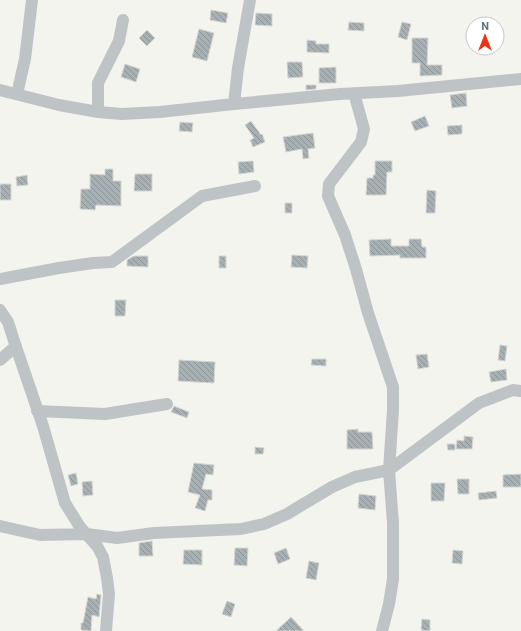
<svg xmlns="http://www.w3.org/2000/svg" width="521" height="631" viewBox="0 0 521 631" font-family="Roboto,sans-serif">
<defs>
<pattern id="building-back-hatch" width="6" height="6" patternUnits="userSpaceOnUse"><rect width="6" height="6" fill="#a7b1b4"/><path d="M-1 5l2 2M0 0l6 6M5-1l2 2" fill="none" stroke="#8b9598"/></pattern>
</defs>
<rect width="100%" height="100%" fill="#f4f4ef"/>
<path fill="url(#building-back-hatch)" stroke="#d5d5d2" d="M211,10l17,3 -2,10 -16,-3z
M256,13l16,1v12l-17,-1z
M349,22l15,1v8l-16,-1z
M402,22l9,2 -4,16 -9,-3z
M199,29l15,4 -7,28 -15,-4z
M147,30l8,8 -8,8 -8,-8z
M412,38h16l-1,27h15v10l-22,1v-13h-8z
M307,40l9,1v3h13v9l-22,-1z
M287,62h15l1,15 -15,1z
M125,64l15,5 -4,13 -15,-5z
M336,67v16h-17v-15z
M306,85h10v4l-10,1z
M466,93l1,13 -15,2 -2,-13z
M425,116l4,10 -14,5 -4,-9z
M251,121l10,14 1,-1 3,8 -12,5 -3,-7 4,-2 -9,-13z
M180,122l13,1 -1,9 -13,-1z
M462,125v9l-14,1 -1,-9z
M313,133l2,15 -7,1 1,9 -6,1 -1,-10 -16,3 -3,-15z
M253,161l1,11 -15,2 -1,-12z
M375,161h17v11h-5l-1,23h-20l1,-17h6v-3h2z
M105,169h8v12h8v25l-25,-1 -1,5 -15,-1 1,-20h9v-15l15,1z
M135,174h17v17h-18z
M27,175l1,10 -11,1 -1,-9z
M0,184h11v16h-11z
M427,190l9,1 -1,22h-9z
M285,203h7v10h-7z
M391,239v7h18v-7h12l1,8h4v11h-26v-3l-30,1 -1,-16z
M292,255l16,1 -1,12 -16,-1z
M134,256h14v11l-21,-1v-6z
M219,256h7v12h-7z
M115,300h11l-1,16h-10z
M500,345l7,1 -2,15 -7,-1z
M427,354l2,13 -11,2 -2,-14z
M312,359h14v7l-15,-1z
M179,360l36,2 -1,21 -36,-2z
M506,369l1,11 -16,2 -2,-10z
M174,406l15,6 -2,6 -16,-6z
M358,429v3h14l1,17h-26v-19z
M464,436l9,1 -1,12h-16l1,-9 7,1z
M447,444h8v6h-7z
M255,447l9,1 -1,6h-8z
M194,463l20,2 -1,10 -7,-1 -4,15 10,1v10h-4l-3,11 -10,-3 5,-13 -12,-3z
M76,473l2,11 -7,2 -3,-11z
M521,474v13h-18v-12z
M457,479h12v15h-11z
M92,481l1,14 -10,1 -1,-14z
M431,483h14l-1,18h-13z
M496,491l1,7 -18,2 -1,-7z
M359,494l17,2 -1,14 -17,-2z
M152,541l1,15h-14v-13z
M235,548h13l-1,18 -13,-1z
M286,548l4,11 -12,5 -4,-11z
M184,550h18v15l-19,-1z
M453,550l10,1 -1,13 -10,-1z
M309,561l10,2 -3,17 -10,-2z
M97,594l4,1 -2,22 -7,-2 -1,16 -10,-1v-7h2l5,-26 8,2z
M227,601l8,3 -4,13 -9,-3z
M291,617l13,14h-28z
M422,619l8,1v11l-9,-1z"/>
<g fill="none" stroke-linecap="round" stroke-linejoin="round">
<path stroke="#bec4c6" stroke-width="12" d="M0,90l59,15 39,7 24,2 38,-2 74,-8 106,-10 58,-3 123,-12
M354,93l10,36 -3,13 -32,42 -1,12 17,39 11,34 12,44 25,74v23l-4,60 4,53v56l-4,25 -7,27
M17,94l8,-35 7,-59
M234,104l4,-36 12,-68
M98,112v-29l21,-42 4,-21
M0,279l59,-11 34,-5 19,-1 90,-66 53,-10
M0,310l8,12 7,22 28,82 22,77 15,24 17,19 6,11 4,21 2,16 -3,37
M0,360l16,-14
M37,411l68,3 62,-10
M0,526l40,9 47,-1 30,4 37,-5 87,-4 23,-5 23,-10 45,-27 23,-10 34,-7 90,-67 34,-13 8,1"/>
</g>
<g transform="translate(485 36)"><circle r="19" fill="#ffffff" stroke="#c0c9cd"/>
<path d="M0-3L7 15L0 10L-7 15Z" fill="#ec3317"/>
<text y="-6" font-size="11" font-weight="bold" text-anchor="middle" fill="#617782">N</text>
</g>
</svg>
